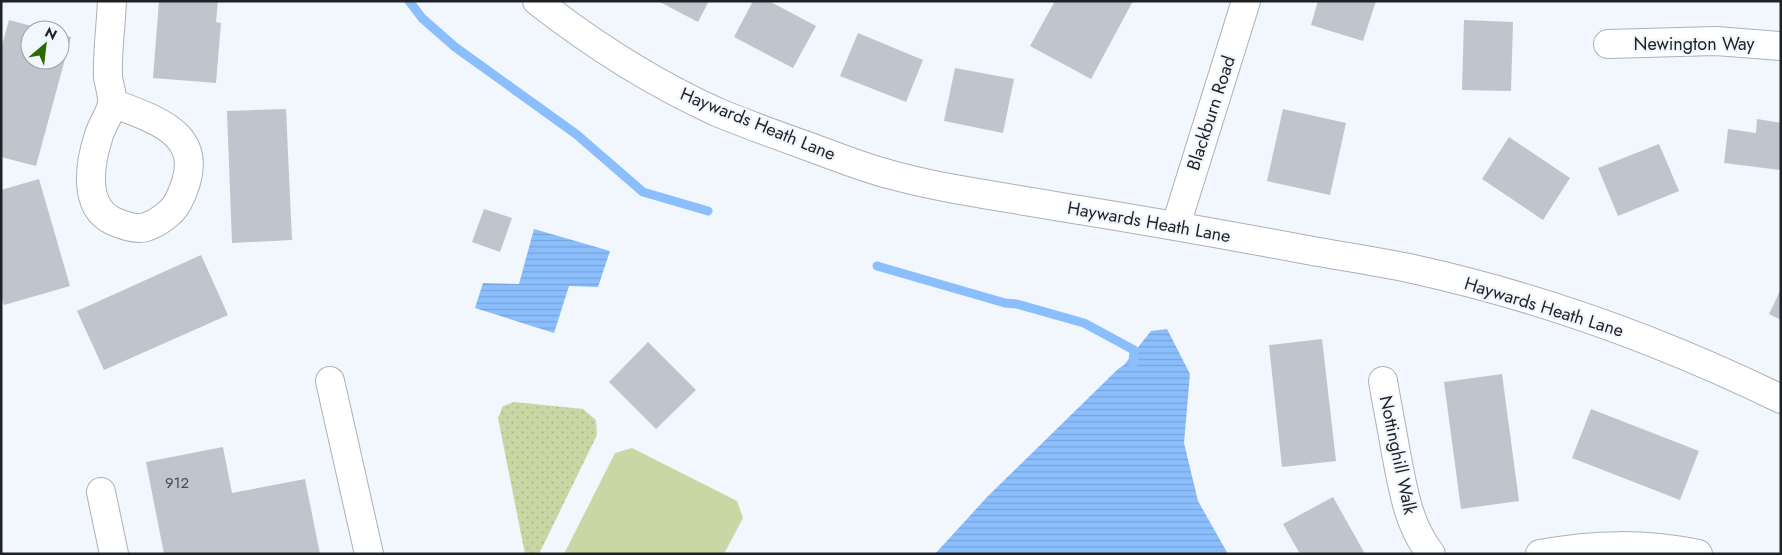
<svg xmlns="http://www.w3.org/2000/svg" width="1782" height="555" viewBox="0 0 1782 555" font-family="Jost,sans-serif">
<defs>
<pattern id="grass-dots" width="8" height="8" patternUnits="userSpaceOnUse" patternTransform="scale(1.25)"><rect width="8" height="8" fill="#c9d7a5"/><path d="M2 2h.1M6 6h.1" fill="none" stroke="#acb88e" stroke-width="1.8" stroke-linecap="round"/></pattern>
<pattern id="water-rules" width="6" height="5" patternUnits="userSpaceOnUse" patternTransform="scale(1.25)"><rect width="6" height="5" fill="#8bbefd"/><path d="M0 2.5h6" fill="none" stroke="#78a3d9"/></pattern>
</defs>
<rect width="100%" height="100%" fill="#f2f7fe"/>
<path fill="url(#grass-dots)" d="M514,402l69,7 13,11 1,15 -58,119h-14l-27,-136 5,-12z"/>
<path fill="#c9d7a5" d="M632,448l105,53 6,17 -19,36h-160l51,-101z"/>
<path fill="url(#water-rules)" d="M534,229l76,22 -12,36 -29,-1 -15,47 -79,-25 8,-25 36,1z
M1167,329l23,45 -6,69 14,58 30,53h-293l53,-58 130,-127 6,-4 27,-34z"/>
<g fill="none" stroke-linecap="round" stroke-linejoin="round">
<path stroke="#8bbefd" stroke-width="9" d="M409,1l13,17 33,29 121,87 67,58 65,19
M877,266l128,37 12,1 67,19 50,27 -1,14"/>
</g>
<path fill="#bec5cd" d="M159,1h59l-2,21 5,1 -5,60 -63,-5z
M658,1h51l-11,21z
M753,1h16l47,25 -23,42 -59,-31z
M1055,1h78l-42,78 -61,-33z
M1318,1h58l-13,40 -52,-16z
M9,20l34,9 -13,1v30h30v-26l11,3 -35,129 -35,-9v-108z
M1464,20l49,2 -2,69 -49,-1z
M858,33l65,27 -17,42 -66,-26z
M955,68l59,11 -11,54 -59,-12z
M286,109l6,131 -60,3 -5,-132z
M1283,109l63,14 -16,72 -63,-14z
M1757,119l24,4v47l-57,-7 4,-34 28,4z
M1509,137l61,41 -27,42 -61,-41z
M1659,144l20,47 -61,25 -20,-48z
M39,179l31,107 -66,19 -3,-11v-104z
M484,209l28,9 -12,34 -28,-10z
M201,255l27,60 -124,55 -27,-59z
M1781,289v31l-12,-6z
M1322,339l14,122 -54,6 -13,-122z
M648,342l48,48 -40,39 -47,-47z
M1502,374l17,127 -58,8 -17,-127z
M1591,409l108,42 -19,49 -108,-42z
M223,447l9,46 73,-14 15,75h-156l-18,-92z
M1333,497l32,57h-65l-17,-30z"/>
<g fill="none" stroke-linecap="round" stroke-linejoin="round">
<g stroke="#aab1b9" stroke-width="30">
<path id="minor" d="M112,1c-1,25 -5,51 -4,76 1,8 5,18 4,27 -2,10 -10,21 -13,31 -9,27 -17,71 14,86 9,4 23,9 33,6 12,-4 26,-14 32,-25 33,-65 -15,-80 -66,-99
M537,1c55,43 116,82 180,111 31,13 62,24 93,35 27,10 54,21 82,28 55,15 113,22 169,32 81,13 161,27 241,42 37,7 74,12 111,20 127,28 251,73 368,130
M1608,44l108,-3 65,5
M1176,225l70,-224
M330,381l39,173
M1383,381c4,24 9,48 13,72 7,36 12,72 35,101
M101,492l13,62
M1540,554c55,-10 103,-11 158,0"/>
</g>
<use href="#minor" stroke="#fff" stroke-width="28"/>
</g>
<g text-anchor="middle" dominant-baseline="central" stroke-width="4.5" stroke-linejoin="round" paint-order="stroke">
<g font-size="15" fill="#474b4f">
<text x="177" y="483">912</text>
</g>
<g font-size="18" fill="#1f2225" stroke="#f2f7fe">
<text x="1694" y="44">Newington Way</text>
<text transform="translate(1211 113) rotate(-72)">Blackburn Road</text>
<text transform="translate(758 124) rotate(22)">Haywards Heath Lane</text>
<text transform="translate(1149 222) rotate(10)">Haywards Heath Lane</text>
<text transform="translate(1544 307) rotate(17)">Haywards Heath Lane</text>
<text transform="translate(1398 455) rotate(78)">Nottinghill Walk</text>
</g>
</g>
<rect width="1782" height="555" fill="none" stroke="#1f2225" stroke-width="5"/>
<g transform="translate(45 45) rotate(28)"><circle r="24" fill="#f2f7fe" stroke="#9ea2a7"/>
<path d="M0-4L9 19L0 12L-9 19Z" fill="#296b01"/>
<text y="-8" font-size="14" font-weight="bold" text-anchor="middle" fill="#1f2225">N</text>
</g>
</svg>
